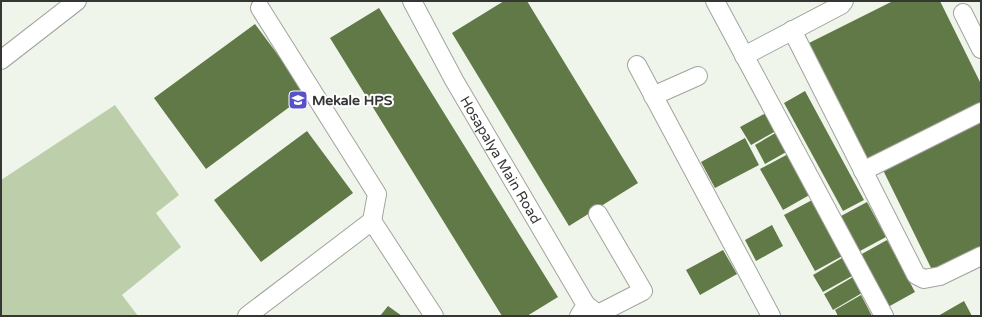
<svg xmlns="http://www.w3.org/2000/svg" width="982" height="317" viewBox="0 0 982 317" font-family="'Varela Round',sans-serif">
<rect width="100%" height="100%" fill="#f0f5ec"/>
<path fill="#bccfaa" d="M115,105l64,90 -23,18 25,34 -59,48 16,21h-137v-136z"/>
<path fill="#607946" d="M504,1h23l111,182 -69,43 -117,-193z
M893,1h47l41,83v18l-117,58 -57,-116z
M379,8l179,289 -31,19h-25l-172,-278z
M255,24l52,70 -101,75 -52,-71z
M805,91l59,109 -21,11 -59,-108z
M766,113l10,18 -25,14 -11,-18z
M981,121v133l-46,22 -52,-106z
M307,131l46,62 -92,69 -47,-62z
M777,132l11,19 -23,13 -10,-19z
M745,138l14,27 -44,23 -14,-26z
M790,153l23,40 -30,17 -23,-41z
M814,199l32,55 -31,17 -31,-56z
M867,202l19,35 -26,14 -19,-35z
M772,225l11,21 -27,15 -11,-21z
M887,240l28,52 -27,15 -28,-52z
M723,250l14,24 -37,21 -14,-25z
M842,258l10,18 -29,16 -10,-17z
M853,277l9,16 -29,17 -9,-16z
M861,295l11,21h-34l-3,-6z
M964,301l8,15h-34z
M388,306l14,10h-22z"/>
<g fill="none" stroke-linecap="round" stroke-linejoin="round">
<g stroke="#a0a49c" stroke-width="20">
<g id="minor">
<path id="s1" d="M412,1l42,79 132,225 -7,11"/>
<path d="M715,1l169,315"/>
<path d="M260,8l117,186 -5,27"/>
<path d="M963,13l18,36"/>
<path d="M792,30l124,245 8,4 16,-3 41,-20"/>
<path d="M744,56l97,-51 3,-4"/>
<path d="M1,60l76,-59"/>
<path d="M637,65l134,251"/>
<path d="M653,96l45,-20"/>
<path d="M863,171l118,-59"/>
<path d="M586,305l12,9 45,-23 -45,-77"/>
<path d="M247,316l125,-95 62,95"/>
</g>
</g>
<use href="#minor" stroke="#fff" stroke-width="18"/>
</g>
<defs>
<g id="school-square" transform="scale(1)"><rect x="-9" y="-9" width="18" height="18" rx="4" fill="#5852ca" stroke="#fff"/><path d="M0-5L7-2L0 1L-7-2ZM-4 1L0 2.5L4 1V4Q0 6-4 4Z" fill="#fff"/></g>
</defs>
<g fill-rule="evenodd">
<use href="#school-square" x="298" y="100"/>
</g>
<g text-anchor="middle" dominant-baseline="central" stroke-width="4" stroke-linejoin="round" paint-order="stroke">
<g font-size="14" font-weight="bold" fill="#353734" stroke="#fff" text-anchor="start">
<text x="312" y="100">Mekale HPS</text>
</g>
<g font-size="14" fill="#353734" stroke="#fff">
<text stroke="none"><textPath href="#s1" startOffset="182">Hosapalya Main Road</textPath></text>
</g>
</g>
<rect width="982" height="317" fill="none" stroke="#353734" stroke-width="4"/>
</svg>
